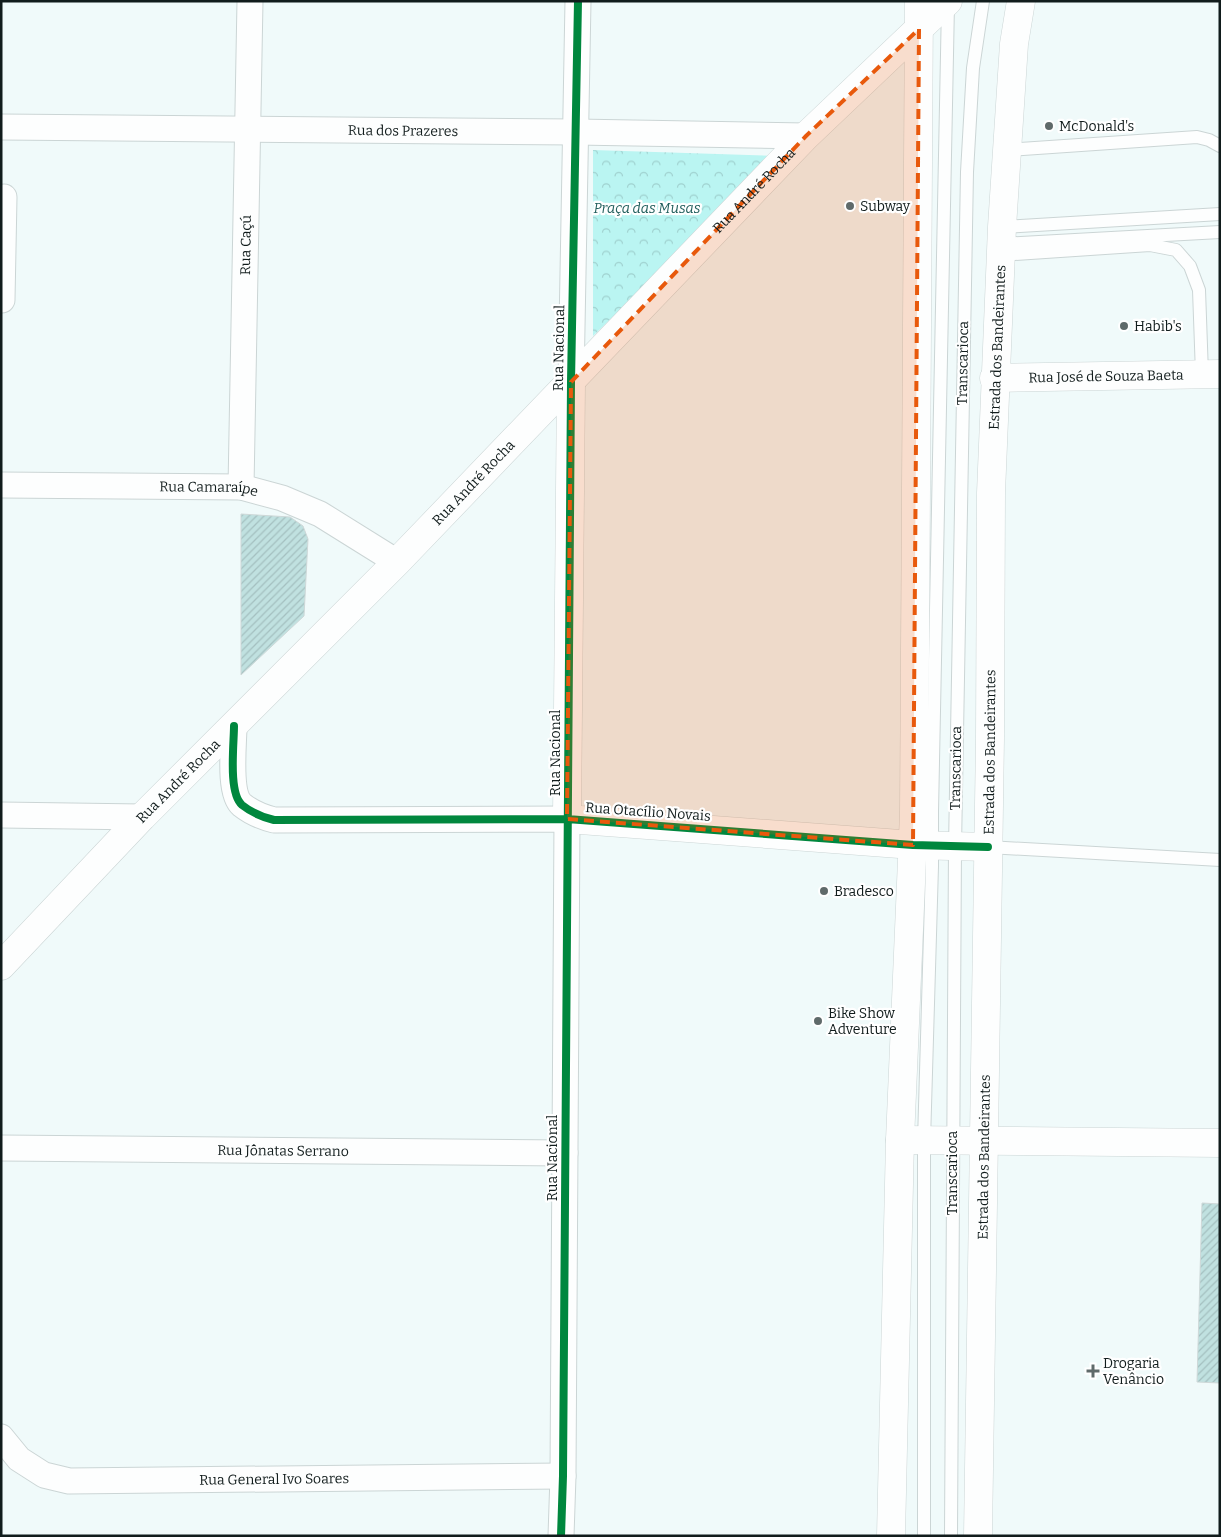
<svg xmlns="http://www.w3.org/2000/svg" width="1221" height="1537" viewBox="0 0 1221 1537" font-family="Bitter,serif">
<defs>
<pattern id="park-crowns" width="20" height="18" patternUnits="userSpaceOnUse" patternTransform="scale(1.25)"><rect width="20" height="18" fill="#baf5f2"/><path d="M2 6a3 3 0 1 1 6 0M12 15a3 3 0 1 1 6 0" fill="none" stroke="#9fd1cf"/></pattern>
<pattern id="building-hatch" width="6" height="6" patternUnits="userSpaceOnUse" patternTransform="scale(1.25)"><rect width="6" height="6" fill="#c0e1e0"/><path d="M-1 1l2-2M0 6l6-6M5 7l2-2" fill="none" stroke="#a4c0c0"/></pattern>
</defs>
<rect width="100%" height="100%" fill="#f0fafa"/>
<path fill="url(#park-crowns)" d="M593,150l186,6 -186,180z"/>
<path fill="url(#building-hatch)" stroke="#ced8d8" d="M241,514l49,3 13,9 5,13 -4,77 -63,59z
M1202,1203l18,1v179l-23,-1z"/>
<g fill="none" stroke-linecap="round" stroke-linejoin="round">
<g stroke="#cbd5d5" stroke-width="14">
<path id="service" d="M1007,150l190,-13 12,3 11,6
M1002,227l218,-13
M1001,244l219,-12
M1000,255l150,-10 26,5 14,16 9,24 3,84
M988,847l232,13
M924,1536v-395l8,-275v-54l16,-808
M951,1536l4,-689 12,-675 6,-104 10,-67"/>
</g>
<g stroke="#cbd5d5" stroke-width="27">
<g id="minor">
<path id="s1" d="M1,127l575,5 230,4"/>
<path d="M2,300l2,-103"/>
<path d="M571,382l7,-381"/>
<path id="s2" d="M1,485l240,2 41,11 38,16 77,48"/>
<path id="s3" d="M241,487l9,-486"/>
<path d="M234,726c0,18 -6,67 8,79 10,8 20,12 32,15l293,-1 -4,657 -2,60"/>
<path d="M1,815l141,2"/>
<path id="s4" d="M1,1148l564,5"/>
<path id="s5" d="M1,1437l18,22 25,16 25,6 494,-5"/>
</g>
</g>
<g stroke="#cbd5d5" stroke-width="29">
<g id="tertiary">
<path id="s6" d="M994,378l226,-4"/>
<path d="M571,382l-4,437 346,26 75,2"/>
<path d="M900,1140l320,3"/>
</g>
</g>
<g stroke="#cbd5d5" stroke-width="29">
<g id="secondary">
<path id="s7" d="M1,966l141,-149 255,-255 409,-426 142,-135"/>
</g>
</g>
<g stroke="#cbd5d5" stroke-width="29">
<g id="primary">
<path d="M891,1536l9,-396 14,-327 5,-812"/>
<path id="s8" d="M978,1536l12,-798 1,-245 11,-266 12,-183 7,-43"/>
</g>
</g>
<use href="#service" stroke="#fdfefe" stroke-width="12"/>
<use href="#minor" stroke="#fdfefe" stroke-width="25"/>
<use href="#tertiary" stroke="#fdfefe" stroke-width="28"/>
<use href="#secondary" stroke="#fdfefe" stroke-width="28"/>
<use href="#primary" stroke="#fdfefe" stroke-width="28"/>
<g stroke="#fff" stroke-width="11">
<path id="cycleway" d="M234,726c0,18 -6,67 8,79 10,8 20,12 32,15l293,-1 346,26 75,2
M561,1536l2,-60 8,-1094 7,-381"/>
</g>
<use href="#cycleway" stroke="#00873e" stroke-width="8"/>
</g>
<path fill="#e8590c" fill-opacity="0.2" stroke="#e8590c" stroke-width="4" stroke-dasharray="10 6" stroke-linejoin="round" d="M919,29l-6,816 -346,-26 4,-437 235,-246z"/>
<g fill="#5f6a6a" stroke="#fff" stroke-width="2">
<circle cx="1049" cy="126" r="5"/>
<circle cx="850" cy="206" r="5"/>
<circle cx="1124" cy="326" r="5"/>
<circle cx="824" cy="891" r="5"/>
<circle cx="818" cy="1021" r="5"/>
<path d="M1090.5 1363.5h5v5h5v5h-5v5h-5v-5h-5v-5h5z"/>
</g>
<g text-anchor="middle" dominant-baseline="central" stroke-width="4.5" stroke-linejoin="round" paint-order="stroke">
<g font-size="14" fill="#111c1c" stroke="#fff" text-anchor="start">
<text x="1059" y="126">McDonald's</text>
<text x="860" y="206">Subway</text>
<text x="1134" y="326">Habib's</text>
<text x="834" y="891">Bradesco</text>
<text x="828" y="1013">Bike Show<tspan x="828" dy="16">Adventure</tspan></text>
<text x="1103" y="1363">Drogaria<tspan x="1103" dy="16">Venâncio</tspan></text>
</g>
<g font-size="14" fill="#111c1c" stroke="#fff">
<text stroke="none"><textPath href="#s1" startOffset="402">Rua dos Prazeres</textPath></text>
<text stroke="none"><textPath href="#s7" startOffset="1081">Rua André Rocha</textPath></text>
<text stroke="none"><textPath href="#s3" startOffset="242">Rua Caçú</textPath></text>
<text transform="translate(559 348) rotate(-89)">Rua Nacional</text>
<text stroke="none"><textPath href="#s8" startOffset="1189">Estrada dos Bandeirantes</textPath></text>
<text transform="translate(963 363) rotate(-89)">Transcarioca</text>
<text stroke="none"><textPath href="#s6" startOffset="112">Rua José de Souza Baeta</textPath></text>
<text stroke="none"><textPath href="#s7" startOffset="676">Rua André Rocha</textPath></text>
<text stroke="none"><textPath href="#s2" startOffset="208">Rua Camaraípe</textPath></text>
<text transform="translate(555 753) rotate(-90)">Rua Nacional</text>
<text stroke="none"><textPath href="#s8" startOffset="784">Estrada dos Bandeirantes</textPath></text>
<text transform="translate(956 768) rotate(-89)">Transcarioca</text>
<text stroke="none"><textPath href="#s7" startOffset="256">Rua André Rocha</textPath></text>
<text transform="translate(648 812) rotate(4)">Rua Otacílio Novais</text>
<text stroke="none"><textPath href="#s4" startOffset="282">Rua Jônatas Serrano</textPath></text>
<text transform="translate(552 1158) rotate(-90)">Rua Nacional</text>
<text stroke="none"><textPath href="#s8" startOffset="379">Estrada dos Bandeirantes</textPath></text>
<text transform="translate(952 1173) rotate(-90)">Transcarioca</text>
<text stroke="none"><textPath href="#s5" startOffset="289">Rua General Ivo Soares</textPath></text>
</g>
<g font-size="14" font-style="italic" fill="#23605e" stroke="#fff">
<text x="647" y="208">Praça das Musas</text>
</g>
</g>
<rect width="1221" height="1537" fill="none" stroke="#111c1c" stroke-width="5"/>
</svg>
